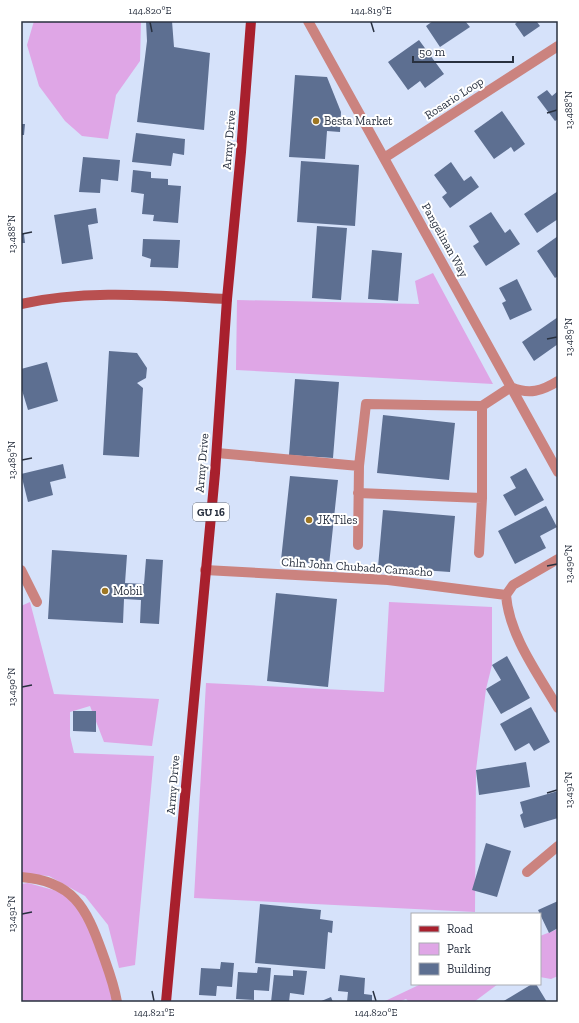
<svg xmlns="http://www.w3.org/2000/svg" width="579" height="1023" viewBox="0 0 579 1023" font-family="'Zilla Slab',serif">
<rect width="100%" height="100%" fill="#d6e2fa"/>
<path fill="#dfa6e6" d="M34,21h107l-1,40 -24,34 -8,44 -26,-3 -17,-15 -26,-35 -12,-41z
M433,273l60,111 -257,-14 1,-70 182,4 -4,-23z
M30,602l24,92 105,5 -7,47 -48,-4 -14,-36 -20,6v24l4,17 80,3 -19,209 -16,3 -11,-43 -23,-29 -36,-20 -28,-2v-268z
M389,602l103,5v58l-6,24 -10,81 -1,142 -281,-14 12,-215 178,9z
M28,883l40,11 17,25 31,83h-95v-118z
M558,929v47l-7,3 -11,-2v-41z
M421,984h77l-24,18h-65l-3,-3 -7,3h-16z"/>
<path fill="#5d6f91" d="M146,21h26l2,26 36,6 -6,77 -67,-8 10,-81z
M433,21h32l5,6 -30,20 -14,-21z
M518,21h21l-2,1 3,4 -16,11 -9,-13z
M419,40l25,34 -19,14 -5,-7 -12,9 -20,-28z
M295,75l32,2 14,35 -1,20 -13,-1 -2,28 -36,-2z
M547,90l5,6 6,-5v28l-3,2 -18,-24z
M502,111l23,33 -11,8 -3,-5 -17,12 -20,-28z
M21,124h4l-1,11h-3z
M136,133l49,6 -1,16 -11,-2 -2,13 -39,-4z
M83,157l37,3 -2,21 -17,-2 -1,14 -21,-1z
M301,161l58,4 -4,61 -58,-4z
M451,162l13,19 7,-5 8,11 -29,21 -8,-11 5,-4 -13,-18z
M133,170l18,2v6l17,1v6l13,1 -3,37 -25,-2 1,-6 -12,-1 2,-20 -13,-2z
M558,191v28l-21,14 -13,-19z
M96,208l2,15 -10,2 5,34 -31,5 -8,-49z
M491,212l14,21 5,-4 10,15 -34,22 -13,-20 6,-4 -10,-16z
M317,226l30,2 -6,72 -29,-2z
M21,234h3l1,9h-4z
M558,236v40l-3,2 -18,-27z
M143,239l37,1 -2,28 -28,-1 1,-8 -9,-3z
M372,250l30,3 -4,48 -30,-2z
M517,279l15,31 -22,10 -8,-17 4,-2 -7,-13z
M558,317v27l-24,17 -12,-19z
M109,351l28,2 10,15 -1,10 -9,5 6,5 -4,69 -36,-2z
M47,362l11,39 -30,9 -7,-23v-18z
M295,379l44,3 -6,76 -44,-3z
M383,415l72,8 -6,57 -72,-7z
M63,464l3,14 -16,4 3,13 -25,7 -7,-28z
M526,468l18,32 -29,16 -12,-21 13,-7 -6,-11z
M290,476l48,4 -9,85 -48,-5z
M546,506l11,21 -17,9 6,12 -31,16 -17,-33z
M383,510l72,6 -5,56 -72,-5z
M52,550l75,5 -2,28 19,1 2,-25 17,1 -4,64 -19,-1 1,-23 -17,-1 -1,24 -75,-4z
M276,593l61,6 -9,88 -61,-6z
M507,656l23,42 -29,16 -15,-25 15,-9 -9,-15z
M531,707l19,35 -16,9 -5,-8 -14,8 -15,-27z
M73,711h23v21l-23,-1z
M526,762l4,25 -51,8 -3,-25z
M558,791v27l-34,10 -4,-13 3,-2 -3,-11z
M486,843l25,8 -14,46 -25,-7z
M558,901v27l-9,5 -11,-23z
M260,904l61,6 -1,9 13,2 -1,12 -4,-1 -3,37 -70,-6z
M221,962l13,1 -2,24 -15,-1 -1,10 -17,-1 2,-27 19,1z
M258,967l13,1 -2,23 -15,-1v10l-18,-1 2,-27 19,1z
M293,970l14,1 -3,24 -14,-2 -1,9h-18l3,-27 19,1z
M340,975l25,3 -1,16 8,1v7h-25l1,-10 -10,-1z
M532,984h4l11,18h-45z
M331,997l2,5h-14z"/>
<g fill="none" stroke-linecap="round" stroke-linejoin="round">
<path stroke="#cb837f" stroke-width="10" d="M308,21l250,451
M384,158l174,-112
M217,453l142,13
M358,493l124,5
M358,545l1,-79 7,-62 116,2 29,-19c18,8 31,4 47,-6
M479,553l3,-55v-92
M558,559l-45,26 -7,10c3,40 32,79 52,113
M21,570l16,32
M205,570l183,10 118,15
M527,872l31,-26
M21,877c52,4 65,30 81,75 6,17 12,32 15,50"/>
<path stroke="#b95050" stroke-width="10" d="M21,304c67,-15 138,-8 206,-5"/>
<path stroke="#a8202d" stroke-width="10" d="M166,1002l49,-529 12,-174 14,-147 10,-131"/>
</g>
<path fill="none" stroke="#28303f" stroke-width="1.5" d="M150,22l2,10M371,22l3,10M547,113l10,-3M22,234l10,-2M547,339l10,-2M22,460l10,-2M547,566l10,-2M22,687l10,-2M547,793l10,-3M22,914l10,-2M152,991l2,10M373,991l3,10"/>
<g fill="#9d7623" stroke="#fff" stroke-width="1.5">
<circle cx="316" cy="121" r="4"/>
<circle cx="309" cy="520" r="4"/>
<circle cx="105" cy="591" r="4"/>
</g>
<g text-anchor="middle" dominant-baseline="central" stroke-width="4" stroke-linejoin="round" paint-order="stroke">
<rect fill="#fff" stroke="#686e79" stroke-width="1" x="193" y="503" width="36" height="18" rx="3"/>
<g font-size="11" font-weight="bold" fill="#28303f">
<text x="211" y="512">GU 16</text>
</g>
<g font-size="12" fill="#28303f" stroke="#fff">
<text transform="translate(454 98) rotate(-33)">Rosario Loop</text>
<text transform="translate(229 140) rotate(-85)">Army Drive</text>
<text transform="translate(445 240) rotate(61)">Pangelinan Way</text>
<text transform="translate(202 463) rotate(-85)">Army Drive</text>
<text transform="translate(357 567) rotate(4)">Chln John Chubado Camacho</text>
<text transform="translate(173 785) rotate(-85)">Army Drive</text>
</g>
<g font-size="12" fill="#28303f" stroke="#fff" text-anchor="start">
<text x="324" y="121">Besta Market</text>
<text x="317" y="520">JK Tiles</text>
<text x="113" y="591">Mobil</text>
</g>
</g>
<rect width="579" height="1023" fill="none" stroke="#ffffff" stroke-width="44"/>
<rect x="411" y="913" width="130" height="72" fill="#ffffff" stroke="#a9acb2"/>
<rect x="419" y="926" width="20" height="6" fill="#a8202d" stroke="#a9acb2"/>
<text x="447" y="933" font-size="12" fill="#28303f">Road</text>
<rect x="419" y="943" width="20" height="12" fill="#dfa6e6" stroke="#a9acb2"/>
<text x="447" y="953" font-size="12" fill="#28303f">Park</text>
<rect x="419" y="963" width="20" height="12" fill="#5d6f91" stroke="#a9acb2"/>
<text x="447" y="973" font-size="12" fill="#28303f">Building</text>
<path d="M413 56v6h100v-6" fill="none" stroke="#28303f" stroke-width="2"/>
<text x="419" y="56" font-size="12" fill="#28303f" stroke="#ffffff" stroke-width="3" paint-order="stroke">50 m</text>
<rect x="22" y="22" width="535" height="979" fill="none" stroke="#28303f" stroke-width="1.5"/>
<g font-size="10" text-anchor="middle" fill="#28303f">
<text x="150" y="14">144.820°E</text>
<text x="371" y="14">144.819°E</text>
<text transform="translate(568 110) rotate(-90)" y="4">13.488°N</text>
<text transform="translate(11 234) rotate(-90)" y="4">13.488°N</text>
<text transform="translate(568 337) rotate(-90)" y="4">13.489°N</text>
<text transform="translate(11 460) rotate(-90)" y="4">13.489°N</text>
<text transform="translate(568 564) rotate(-90)" y="4">13.490°N</text>
<text transform="translate(11 687) rotate(-90)" y="4">13.490°N</text>
<text transform="translate(568 790) rotate(-90)" y="4">13.491°N</text>
<text transform="translate(11 914) rotate(-90)" y="4">13.491°N</text>
<text x="154" y="1016">144.821°E</text>
<text x="376" y="1016">144.820°E</text>
</g>
</svg>
